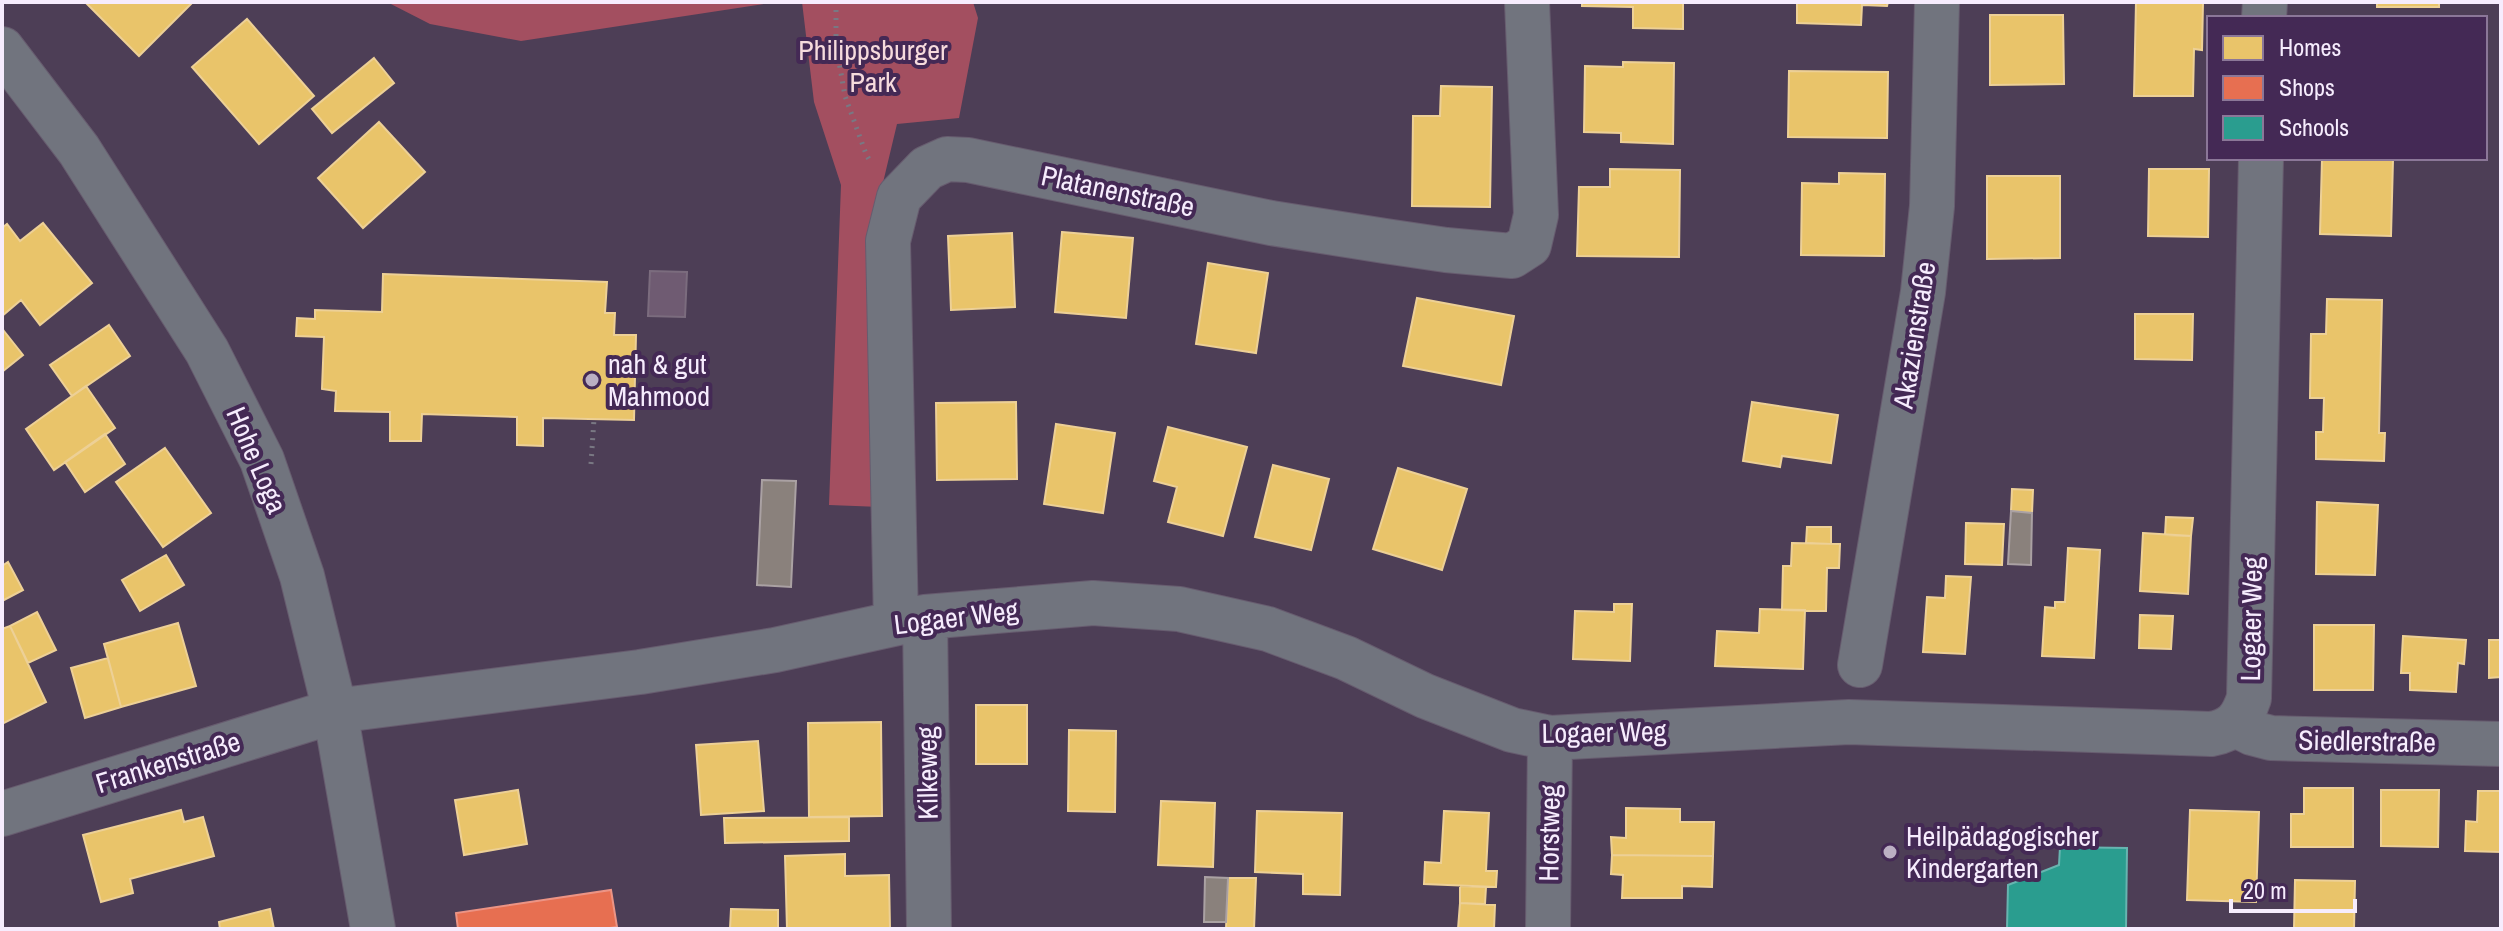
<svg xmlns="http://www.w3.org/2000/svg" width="2503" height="931" viewBox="0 0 2503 931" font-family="'Archivo Narrow',sans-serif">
<rect width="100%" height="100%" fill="#4d3e56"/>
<path fill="#a34f60" d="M387,2h390l-256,39 -91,-17z
M802,2h171l5,16 -19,100 -62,6 -16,67v316l-52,-2 12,-320 -27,-83z"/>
<path fill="#e9c46a" stroke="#edd096" stroke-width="2" d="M85,2h108l-54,54z
M1582,2h101v27l-50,-1v-21l-51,-1z
M1797,2h91l-1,4 -25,-1 -1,20 -64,-2z
M2136,2l67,1 -1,47 -8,-1 -1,47h-59z
M2377,2h62v5h-62z
M1990,15h73l1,69 -74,1z
M247,19l67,77 -55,48 -67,-77z
M374,58l20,25 -62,50 -20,-24z
M1623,62l51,1 -1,81 -52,-2v-9l-37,-1 1,-66 38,1z
M1789,71l99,1 -1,66 -99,-1z
M1441,86l51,1 -2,120 -78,-1 1,-90h27z
M379,122l46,50 -62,56 -45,-50z
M2322,159l71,1 -2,76 -71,-2z
M1610,169l70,1 -1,87 -102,-1 2,-69h31z
M2149,169h60l-1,68 -60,-1z
M1839,173l46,1 -1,82 -83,-1 1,-72 37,1z
M1987,176h73v82l-73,1z
M43,223l49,60 -52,42 -19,-25 -19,16v-88l5,-4 13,17z
M1062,232l71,6 -7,80 -71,-6z
M1012,233l3,74 -64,3 -3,-74z
M1208,263l60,10 -12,80 -60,-9z
M383,274l224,8 -2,31h10l-1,22h22l-2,85 -91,-2v28l-26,-1v-28l-95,-3 -1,27h-31v-29l-55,-1 1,-20 -14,-2 2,-52 -28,-1 1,-18 18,1v-9l67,2z
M1417,298l97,18 -13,69 -98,-19z
M2327,299l55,1 -3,133h6l-1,28 -68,-2v-27h7l1,-34h-14l1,-64h15z
M2135,314h58l-1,46 -57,-1z
M109,325l21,31 -58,40 -22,-31z
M4,331l19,24 -21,17v-39z
M86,386l29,42 -61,42 -28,-41z
M1016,402l1,77 -80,1 -1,-77z
M1752,402l86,13 -7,48 -49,-7 -2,11 -37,-6z
M1056,424l59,9 -12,80 -59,-9z
M1168,427l79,20 -24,89 -55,-14 9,-35 -23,-6z
M105,434l20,30 -40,28 -20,-30z
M165,448l46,65 -48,34 -47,-65z
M1273,465l56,14 -18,71 -56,-13z
M1398,468l69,21 -25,81 -69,-21z
M2012,489l21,1 -1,23 -21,-2z
M2317,502l61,3 -3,70 -59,-1z
M2166,517l27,1 -2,18 -26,-1z
M1966,523l38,1 -2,41 -37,-1z
M1807,527h24v17l-25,-1z
M2143,533l48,3 -3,58 -48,-3z
M1792,543l48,1 -1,24h-12l-1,43 -44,-1 1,-44h8z
M2068,548l32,2 -6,108 -52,-2 3,-49 10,1v-6h10z
M166,555l18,30 -44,26 -18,-31z
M8,562l15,28 -21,11v-35z
M1946,576l25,1 -6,77 -42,-2 4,-55 18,1z
M1614,604h18l-2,57 -57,-2 2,-48 39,1z
M1760,609l45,1 -2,59 -88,-3 2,-35 42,2z
M37,612l19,38 -28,13 -18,-37z
M2140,615l33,1 -2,33 -32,-1z
M178,623l18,63 -75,21 -17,-63z
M2314,625h60l-1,65h-59z
M10,626l36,76 -44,22v-95z
M2403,636l63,4 -2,24 -6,-1 -2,29 -46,-2v-17h-9z
M2489,640h12v37l-12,1z
M108,658l13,49 -36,11 -14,-50z
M976,705h51v59h-51z
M881,722l1,94 -73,1 -1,-94z
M1069,730l47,1 -1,81 -47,-1z
M758,741l6,70 -63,4 -5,-70z
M2304,788h49v59h-62v-33h13z
M518,790l9,54 -63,11 -9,-55z
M2381,790h58l-1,57 -57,-1z
M2478,791h23v61l-36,-1 1,-30 11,1z
M1161,801l54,2 -2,64 -55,-2z
M1626,808l54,1v13h34l-1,34 -101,-1 -1,-18 15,1z
M181,810l3,12 19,-5 11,39 -84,23 3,14 -32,9 -18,-67z
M2190,810l69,2 -3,90 -69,-2z
M1257,811l85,2 -2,82 -37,-1v-20l-48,-2z
M1444,811l45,2 -3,58h11l-1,16 -72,-3 1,-22 16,1z
M849,817v24l-124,2 -1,-25z
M845,854v22l44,-1 1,54h-103l-2,-73z
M1612,855l101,1 -1,31 -30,-1v12h-60l1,-23 -12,-1z
M1228,878h28l-2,51h-28z
M2295,880l60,1 -1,48h-60z
M1460,886l26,1 -1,17 -25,-1z
M1460,903l35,2 -1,24h-36z
M270,909l4,20h-54l-1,-7z
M731,909l47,1v19h-48z"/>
<path fill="#e76f51" stroke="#ec9485" stroke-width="2" d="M611,890l6,37 -14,2h-145l-2,-16z"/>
<path fill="#2a9d8f" stroke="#67b5b0" stroke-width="2" d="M2060,847l67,1 -1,81h-119l1,-44 51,-20z"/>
<path fill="#8a817c" stroke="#aaa1a3" stroke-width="2" d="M762,480l34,1 -5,106 -34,-2z
M2011,511l21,2 -1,52 -23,-1z
M1205,877l23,1 -2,44h-22z"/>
<path fill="#6f5b72" stroke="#7b6c7e" stroke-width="2" d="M650,271l37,1 -2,45 -37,-1z"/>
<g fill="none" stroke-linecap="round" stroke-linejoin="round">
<g stroke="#675c6f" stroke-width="46">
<path id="minor" d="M2264,18l1,-16
M2,49l77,101 128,201 55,109 40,116 33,135 38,218
M925,617l4,312
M896,623l-8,-382 11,-44 28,-29 20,-9 21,1 303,63 114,18 61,9 66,6 17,-11 7,-30 -9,-213
M1860,665l63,-373 9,-86 5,-204
M2236,725l16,8 19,5 230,6
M2,814l333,-103 305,-39 135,-22 150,-33 168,-14 86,6 89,20 78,29 79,38 87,34 38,8 299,-16 362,12c23,-4 31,-15 38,-36l12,-540
M1548,929l2,-191"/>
</g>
<path stroke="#797883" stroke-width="5" stroke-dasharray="2 6" stroke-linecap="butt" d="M836,2v43l9,51 21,58 5,9
M591,464l3,-45"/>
<use href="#minor" stroke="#71747e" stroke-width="44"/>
</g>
<g fill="#bbafc3" stroke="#442955" stroke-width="3">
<circle cx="592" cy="380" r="8"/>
<circle cx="1890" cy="852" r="8"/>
</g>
<g text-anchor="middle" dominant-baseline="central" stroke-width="8" stroke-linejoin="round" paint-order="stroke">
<g font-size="28" fill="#f6dbdd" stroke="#442955">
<text x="873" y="50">Philippsburger<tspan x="873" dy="32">Park</tspan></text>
</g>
<g font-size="28" fill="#f6ecfd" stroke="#442955">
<text transform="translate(1118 191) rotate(12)">Platanenstraße</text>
<text transform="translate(1914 335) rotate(-81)">Akazienstraße</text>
<text transform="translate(257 460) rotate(67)">Hohe Loga</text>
<text transform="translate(956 617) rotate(-7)">Logaer Weg</text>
<text transform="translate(2251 619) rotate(-89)">Logaer Weg</text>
<text transform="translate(1604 732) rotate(-1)">Logaer Weg</text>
<text transform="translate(2367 741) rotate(1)">Siedlerstraße</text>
<text transform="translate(168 762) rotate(-17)">Frankenstraße</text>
<text transform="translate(927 773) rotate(-91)">Kilkeweg</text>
<text transform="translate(1549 833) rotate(-89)">Horstweg</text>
</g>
<g font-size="28" fill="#f6ecfd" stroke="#442955" text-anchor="start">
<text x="608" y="364">nah &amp; gut<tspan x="608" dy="32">Mahmood</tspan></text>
<text x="1906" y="836">Heilpädagogischer<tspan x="1906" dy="32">Kindergarten</tspan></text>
</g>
</g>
<rect width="2503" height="931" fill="none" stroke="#f6ecfd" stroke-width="8"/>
<rect x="2207" y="16" width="280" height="144" fill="#442955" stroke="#8b7798" stroke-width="2"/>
<rect x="2223" y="36" width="40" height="24" fill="#e9c46a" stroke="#8b7798" stroke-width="2"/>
<text x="2279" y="56" font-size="24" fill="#f6ecfd">Homes</text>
<rect x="2223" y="76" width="40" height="24" fill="#e76f51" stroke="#8b7798" stroke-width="2"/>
<text x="2279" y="96" font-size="24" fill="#f6ecfd">Shops</text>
<rect x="2223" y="116" width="40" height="24" fill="#2a9d8f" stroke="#8b7798" stroke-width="2"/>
<text x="2279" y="136" font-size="24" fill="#f6ecfd">Schools</text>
<path d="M2231 899v12h124v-12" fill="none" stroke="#f6ecfd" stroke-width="4"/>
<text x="2243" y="899" font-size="24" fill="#f6ecfd" stroke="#442955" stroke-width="6" paint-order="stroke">20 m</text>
</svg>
